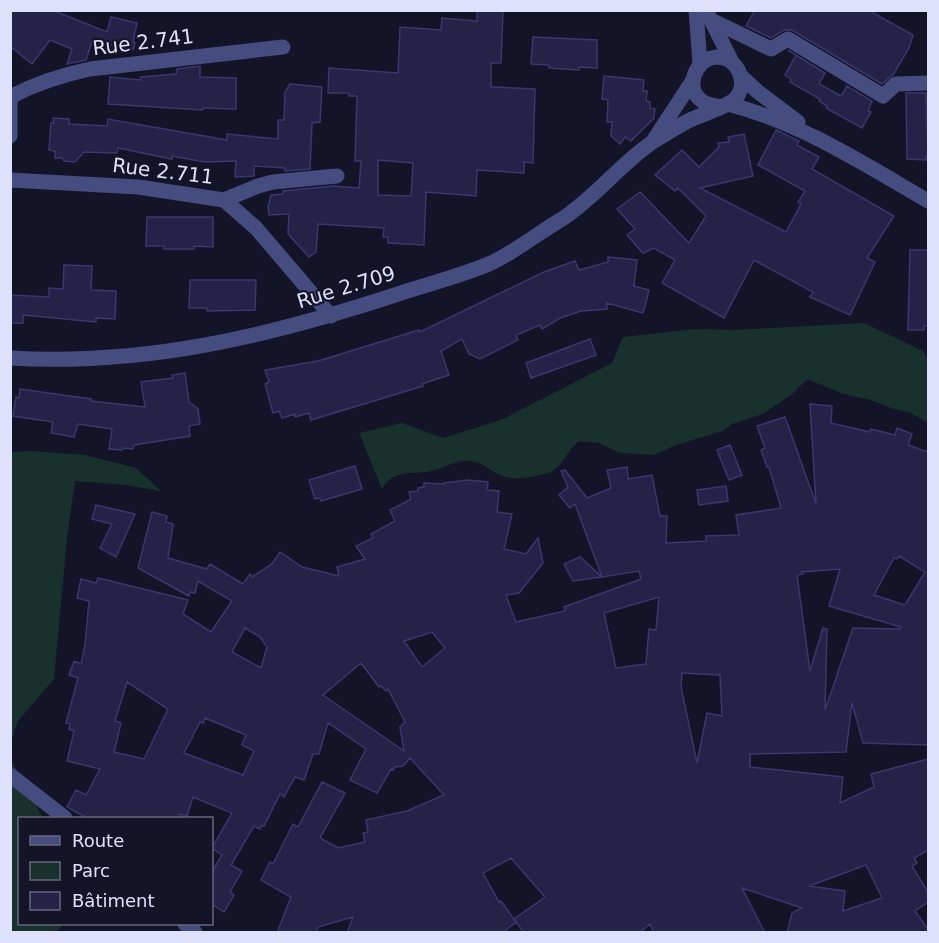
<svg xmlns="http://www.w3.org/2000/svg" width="939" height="943" viewBox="0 0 939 943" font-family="'DejaVu Sans',sans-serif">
<rect width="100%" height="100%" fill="#141428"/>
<path fill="#18312c" d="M864,323l59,28 5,8v64l-17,-10 -20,-5 -20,-8 -27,-6 -35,-14 -4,1 -14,14 -28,19 -31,10 -10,7 -46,14 -22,10 -34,-2 -21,-10 -20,-2c-12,9 -16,27 -31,32 -16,4 -35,9 -50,1 -10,-5 -16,-12 -28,-13 -14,-1 -23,5 -35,9 -20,6 -41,-3 -53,19l-23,-56 43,-10 41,15 58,-18 111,-57 11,-26 72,-8 40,1z
M30,451l55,4 51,13 25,23 -35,-6 -51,-4 -8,57 -13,141 -36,42 -7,21v-290z
M10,758l33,60h-23v106h45l-10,8h-44z"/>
<path fill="#242246" stroke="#3a376f" stroke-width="1.5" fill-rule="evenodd" d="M10,10h42l55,22 4,-15 26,6 -4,19 2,1 -2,7 -41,-9 -6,19 -19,4 5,-15 -22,-9 -18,24 -22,-18z
M477,10h26l-2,53h-10v24l44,2 -2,74 -9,-1v11l-47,-3 -1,26 -50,-4 -2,53 -36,-2v-6h-5l1,-9 -66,-4 -2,28 -7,5 -21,-23 1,-20 -20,1 -1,-8 3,-12 12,-1v-3l50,-5 26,2 2,-27h-6l2,-65h-8v-3h-21l1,-25 69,5 2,-46 41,3 1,-12 35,3zM378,160l35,3 -2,33 -33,-1z
M755,10h113l45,25 -4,13 -16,27 -11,9 -90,-54h-8l-13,8 -25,-12z
M533,37l64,3v28l-18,-1v3l-30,-2v-3l-18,-1z
M788,50l37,23 -6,11 22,12 6,-10 25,15 -4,10 3,1 -9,16 -36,-20 1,-2 -8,-5 1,-2 -30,-17 1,-3 -6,-4 11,-20z
M200,66v11l36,1v31l-34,-1v2l-94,-6 2,-27 30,3 1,-3 35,-3 1,-5z
M604,76l40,4 -1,11h4l-1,10 4,1v6l5,1 -1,9 -23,23 -6,-4 -5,7 -9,-8 1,-14h-5l1,-22 -6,-1z
M290,84l32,3 -2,35 -8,1 -2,46 -25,2v-3l-31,-2v10l-19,1 1,-16 -31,1 -33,-6v3l-54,-11 -1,5 -33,-1 -9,10 -11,-1 -2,-3h-7v-7l-6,-1 2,-27h3l-1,-5 16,1v5l38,2 1,-7 119,21v-6l51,5v-19h6l1,-28z
M906,93h20l2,63h-2v4l-19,-1z
M776,130l23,11 -2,4 22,12 -7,12 82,47 -27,42 8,4 -25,53 -40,-18 3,-5 -59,-32 -30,58 -62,-35 13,-23 -21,-12 -11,5 -16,-18 8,-6 -18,-20 23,-17 49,51 17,-27 -28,-28 -3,3 -20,-16 27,-25 17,17 20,-20 -1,-4 11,-1 -1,-5 16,-3 9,42 -53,12 86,44 15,-28 -3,-2 7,-11 -47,-26z
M147,217h66v30l-19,-1v3h-30v-3h-18z
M910,250h18v76h-4v4h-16z
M608,257l29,3 -3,26 15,4 -6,23 -36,-10v6l-26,2 -21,7 -18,11 -2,-4 -24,10 2,5 -38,19 -11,-5 -7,-15 -21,12 8,24 -27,9 1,2 -112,34 -2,-7 -14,4v-3l-13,4 -3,-7 -6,2 -8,-29 4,-2 -4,-12 53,-9 101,-31 1,2 124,-60 31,-11 4,9 29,-8z
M64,265l28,1 -1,24 25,1 -1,28 -19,-1v4l-73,-7v8h-13v-28l39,2v-9l14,1z
M190,280h66l-1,30 -48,1v-3h-18z
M590,339l6,16 -65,23 -5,-15z
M185,373l4,29 9,7 2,15 -11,2 1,10 -56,9 -1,4 -10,-1 -1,2 -13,-1 3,-20 -34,-5 -4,13 -23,-4 2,-11 -40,-6 3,-19 3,1 1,-9 71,10v2l54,6 -4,-25 32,-4 -1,-3z
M810,404l22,2 -1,17 39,9 1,-3 24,6 2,-7 15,6 -4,11 20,7v293l-65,-2 -11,-40 -6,49 -96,2v13l93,10 -3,26 34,-16 -3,-13 57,-15v91l-14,8 3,5 -5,3 16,26v10l-13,9 13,18v4h-141l5,-20 10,-5 -60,-20 23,45h-111l-4,-9 -11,9h-115l-10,-14 31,-22 -34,-39 -28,15 16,29 2,-1 15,21 -14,11h-155l6,-16 -35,10 -2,6h-39l14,-36 -30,-17 9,-18 3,2 20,-40 5,3 24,-45 23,11 -25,45 18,10 27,-6 -2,-9 5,-1 -2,-12 45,-10h-2l35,-15 -34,-37 -7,8 -8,1 -2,3 -2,-1 -14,24 -27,-13 16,-31 -38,-26 -9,31h-6l-9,26 -9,-3 -11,20 -4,-3 -16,32 -2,-1 -2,4 -6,-3 -23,39 11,6 -12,21 4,3 -10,17 -12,-8v-32l10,-17 -10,-7 20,-35 -39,-16 -6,19 -7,-2 -1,5h-90l-22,-12 9,-17 10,5 14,-26 -33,-8 7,-30 -5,-2 1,-5 -4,-1 12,-45 -9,-3 5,-14 7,3 4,-19 4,-44 -12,-3 4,-19 15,4 2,-5 90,22 -5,14 28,18 21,-31 -34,-20 -3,12 -5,-1 -1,4 -51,-28 14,-56 15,4 -1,6 7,2 -5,34 39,11 3,-5 33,20 7,-10 2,3 20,-13 8,-12 22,15 37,9 -2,-9 28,-8 -9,-13 17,-8 -2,-4 24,-13 -5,-11 21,-11 -2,-7 9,-1v-3l6,-1v-4l20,1v-1l24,-3 20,2 -1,8 12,1 -2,21 15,2 -8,35 22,5 12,-16 5,25 -24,30 -13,2 10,27 49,-11 -1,-4 77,-28 -2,-8 -37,6 -27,-73 -5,4 -11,-13 9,-8 -7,-16 4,-1 22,28 24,-10 -4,-18 20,-3 1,12 24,-4 8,41h7l-1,27 40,-2v-5l33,-1 -3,-20 45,-7 -12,-41h-2l-6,-17 4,-2 -8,-22 28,-9 31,87zM899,556l26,16 -20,33 -31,-10 20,-37 3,1zM840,569l-11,37 72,21 -1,2 -47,-1 -28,82 2,-81 -4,-1 -13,43 -13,-96 6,-1 -1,-2zM659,597l-3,33 -7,-1 -3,35 -30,4 -12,-55zM245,628l15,9 7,10 -6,21 -29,-16zM432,632l13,16 -23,19 -18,-26zM361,663l18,24 2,-1 5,5 2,-2 17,33 -5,5 4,24 -81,-56zM682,673l38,2 2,41 -15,-3 -10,50 -16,-76zM127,682l41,27 -24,50 -30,-7 7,-29 -6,-2zM205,718l41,17 -4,10 12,6 -11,24 -59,-22 16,-31 3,1zM866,865l16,33 -39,13 2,-20 -36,-5z
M730,445l12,30 -13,5 -12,-30z
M355,466l7,23 -41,12 -1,-3 -5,1 -6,-19z
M726,486l2,15 -29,4 -2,-15z
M96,505l39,9 -19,43 -16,-9 12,-24 -20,-5z
M580,557l22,20 -29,4 -9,-17z"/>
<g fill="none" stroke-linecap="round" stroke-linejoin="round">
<path stroke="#454c80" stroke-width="15" d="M696,10l4,54
M706,10l26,52
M711,20l60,29 17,-10 95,57 13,-12 32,-1
M741,76l16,15 41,31
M10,95v41
M12,96c25,-13 50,-21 78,-27l193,-22
M728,104c73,19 136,60 200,97
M655,138l38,-58
M10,180l128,7 86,13 32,28 75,88
M224,200l34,-14 15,-4 64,-6
M10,358c136,8 260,-22 388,-64 30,-10 63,-18 93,-31 22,-10 49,-31 71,-44 34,-22 59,-56 92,-78 12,-7 24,-15 36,-21 13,-6 38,-13 46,-22 13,-16 1,-41 -19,-41 -22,1 -33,31 -15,44 5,4 12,4 18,6
M10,775l55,43
M185,924l10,8"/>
</g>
<g text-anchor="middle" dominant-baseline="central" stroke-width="4.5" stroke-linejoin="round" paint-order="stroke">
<g font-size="20" fill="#dfe0fb" stroke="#141428">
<text transform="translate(143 42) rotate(-7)">Rue 2.741</text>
<text transform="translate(163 171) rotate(7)">Rue 2.711</text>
<text transform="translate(346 287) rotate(-17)">Rue 2.709</text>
</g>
</g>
<rect width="939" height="943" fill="none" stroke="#dfe0fb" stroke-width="24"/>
<rect x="18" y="817" width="195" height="108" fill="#141428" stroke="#65667c" stroke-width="1.5"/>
<rect x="30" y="836" width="30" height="9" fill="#454c80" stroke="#65667c" stroke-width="1.5"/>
<text x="72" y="847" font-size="18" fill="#dfe0fb">Route</text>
<rect x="30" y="862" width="30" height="18" fill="#18312c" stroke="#65667c" stroke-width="1.5"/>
<text x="72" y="877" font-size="18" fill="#dfe0fb">Parc</text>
<rect x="30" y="892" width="30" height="18" fill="#242246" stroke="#65667c" stroke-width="1.5"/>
<text x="72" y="907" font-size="18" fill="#dfe0fb">Bâtiment</text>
</svg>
